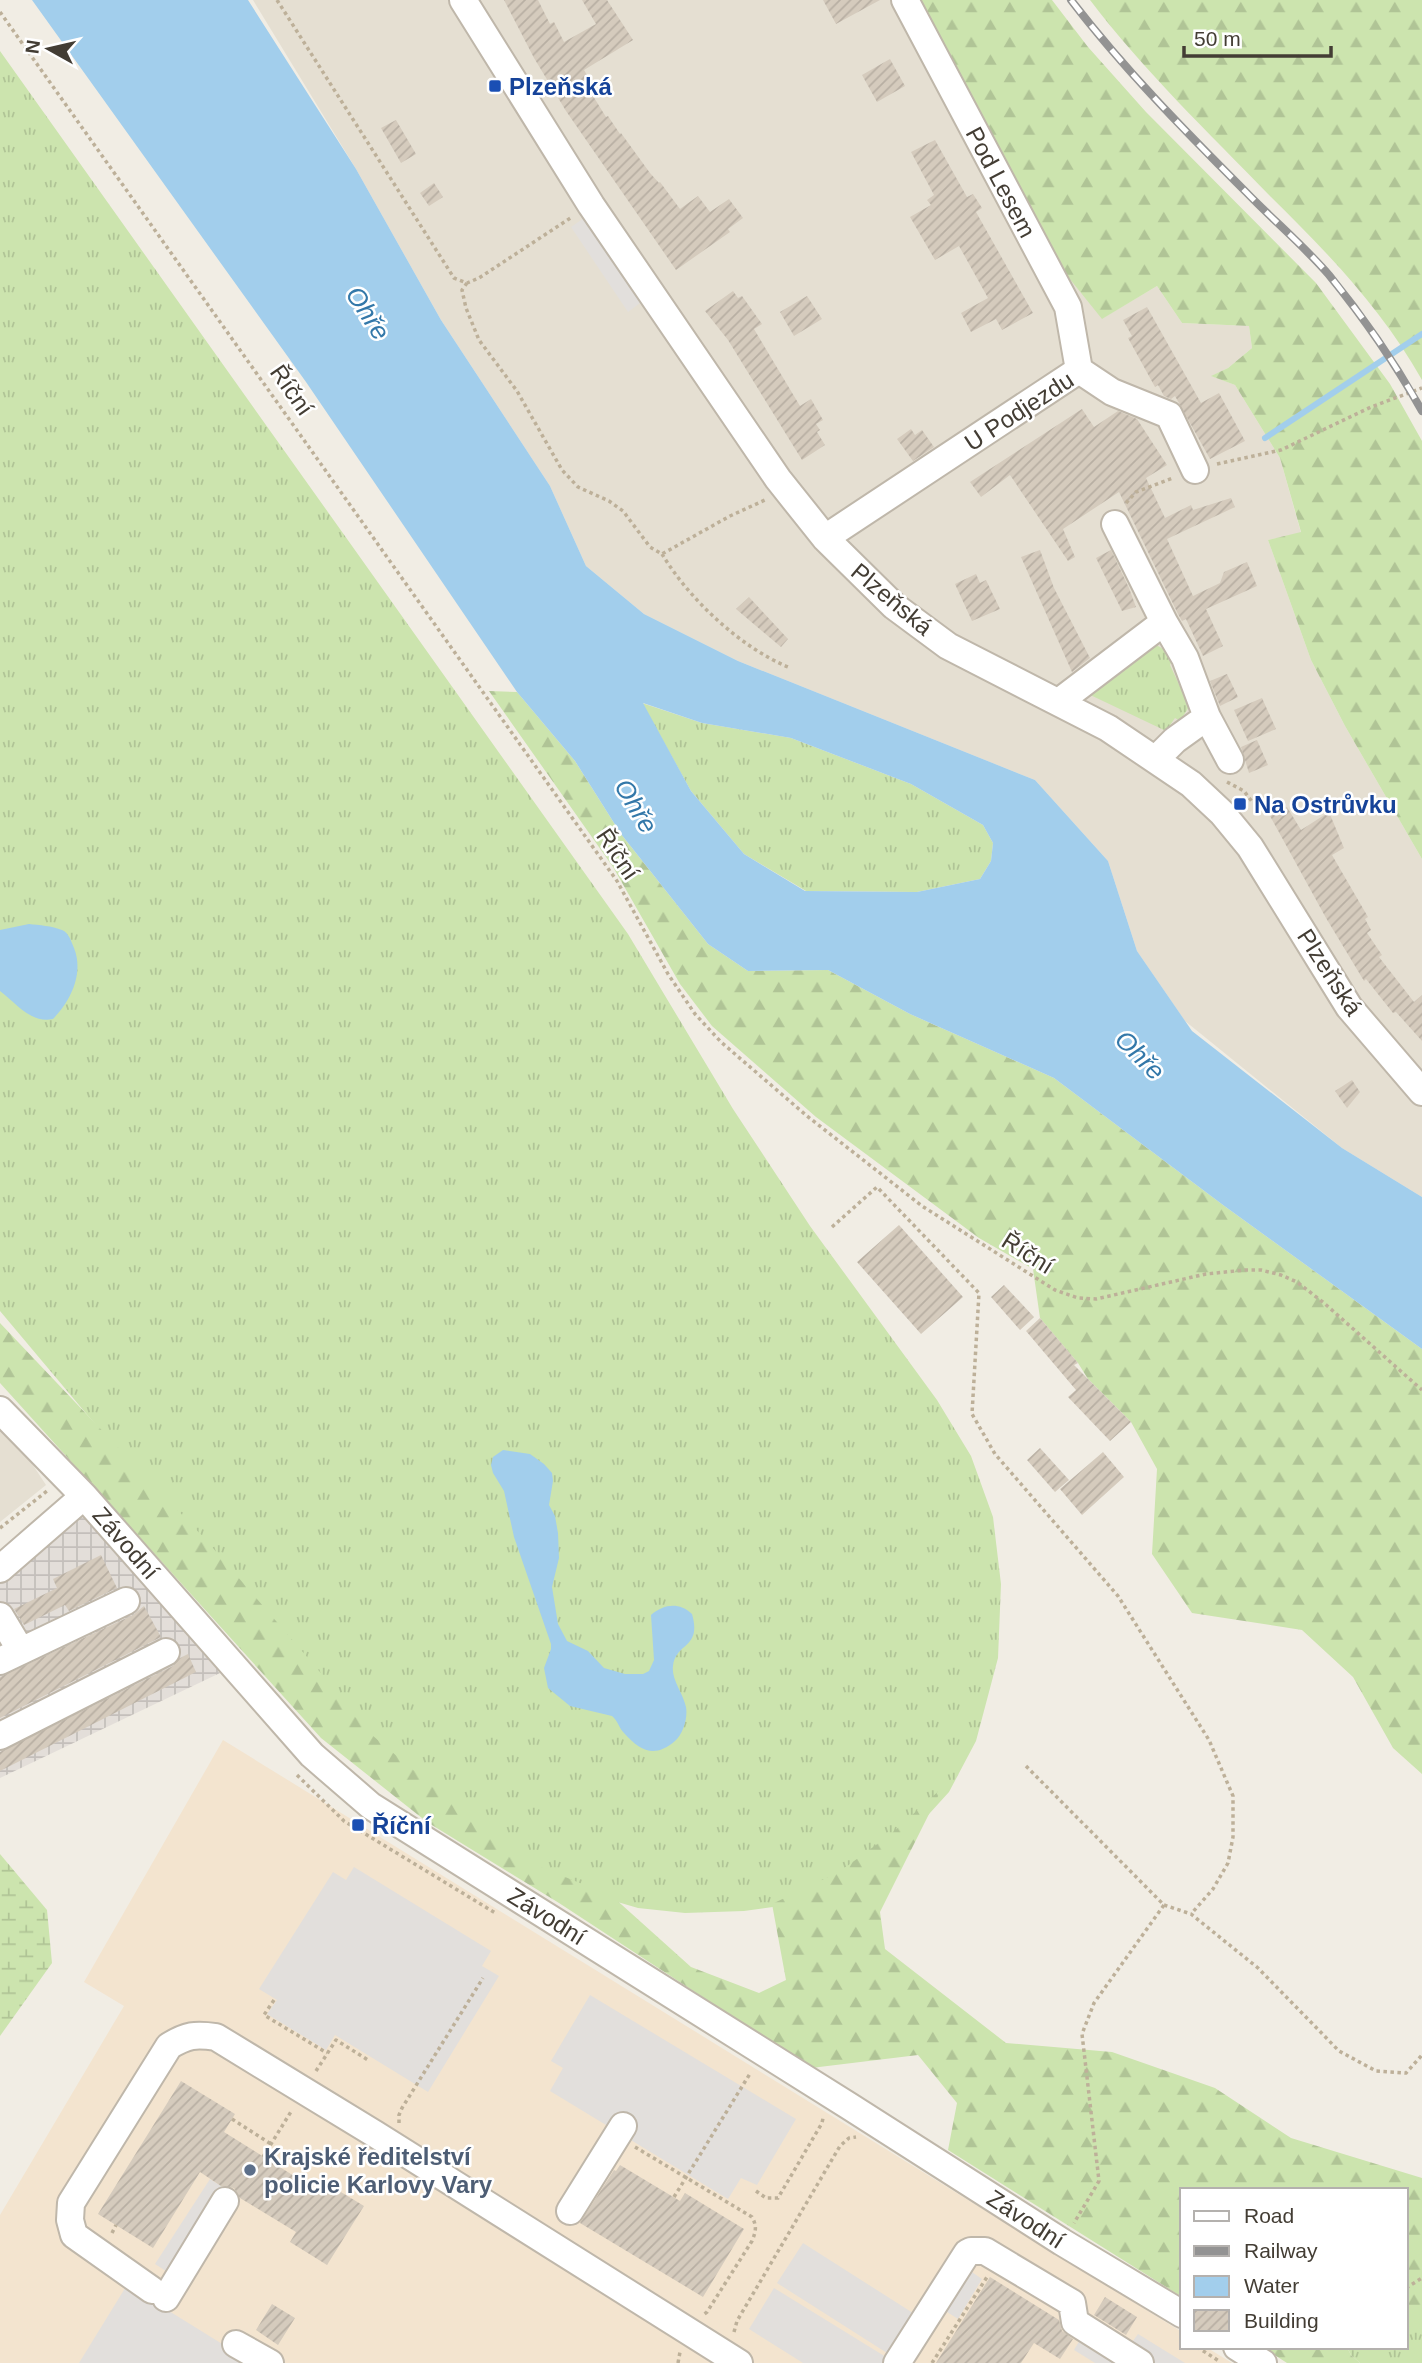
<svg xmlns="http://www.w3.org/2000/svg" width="1422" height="2363" viewBox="0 0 1422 2363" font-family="Helvetica,sans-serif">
<defs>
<pattern id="industrial-grid" width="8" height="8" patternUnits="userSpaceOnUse" patternTransform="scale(1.75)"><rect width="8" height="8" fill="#e3ded9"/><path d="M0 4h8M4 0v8" fill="none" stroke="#c4bfbb"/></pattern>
<pattern id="grass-tufts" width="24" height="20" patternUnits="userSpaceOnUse" patternTransform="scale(1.75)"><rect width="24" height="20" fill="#cce4ae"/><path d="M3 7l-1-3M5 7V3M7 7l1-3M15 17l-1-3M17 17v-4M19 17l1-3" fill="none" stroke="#b0c496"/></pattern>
<pattern id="forest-firs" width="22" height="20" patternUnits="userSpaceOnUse" patternTransform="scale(1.75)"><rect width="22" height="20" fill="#cce4ae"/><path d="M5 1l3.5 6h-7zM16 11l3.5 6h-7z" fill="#b0c496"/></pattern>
<pattern id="wetland-marsh" width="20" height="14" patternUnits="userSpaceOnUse" patternTransform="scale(1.75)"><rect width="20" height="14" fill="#cce4ae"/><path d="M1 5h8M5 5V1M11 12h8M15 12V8" fill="none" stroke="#b0c496"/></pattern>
<pattern id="building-hatch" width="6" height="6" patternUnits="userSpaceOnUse" patternTransform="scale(1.75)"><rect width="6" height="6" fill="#d5cbbd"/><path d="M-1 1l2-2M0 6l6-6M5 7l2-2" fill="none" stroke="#b8afa3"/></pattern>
</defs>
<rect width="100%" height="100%" fill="#f1ede4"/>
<path fill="#e5dfd2" d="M253,0h664l186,318 54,-32 25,37 67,3 3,22 -24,20 -16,8 23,9 45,73 21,75 -33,7 43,120 34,66 77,133v338l-80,-49 -157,-127 -48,-70 -29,-90 -73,-81 -297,-119 -94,-47 -58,-48 -36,-80 -109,-166 -85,-151z
M0,1430l23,20 23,35 -46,37z"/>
<path fill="#f3e4cf" d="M223,1740l959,592v15h24l26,16h-1232v-148l124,-209 -40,-24z"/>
<path fill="url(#industrial-grid)" d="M87,1511l133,162 -220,105v-195z"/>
<path fill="url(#grass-tufts)" d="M0,51l628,883 105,175 77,117 127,174 34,56 22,61 8,67 -3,74 -22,83 -27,51 -49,54 -120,60 -36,5 -59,2 -47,-5 -41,-12 -79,-34 -152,-124 -282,-327 -84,-100z
M1149,641l25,14 -4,10 14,30 10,4 -14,22 -5,-3 -9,13 -82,-39z
M642,703l60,20 89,15 120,46 72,41 10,18 -2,18 -11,18 -63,13 -111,-1 -62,-37 -53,-63z
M1406,2321h16v42h-62l-9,-8 -4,-8h59z"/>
<path fill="url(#forest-firs)" d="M917,0h135l36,47 58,65 170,171 74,101 32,57v418l-77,-133 -34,-66 -43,-120 33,-8 -21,-74 -45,-73 -24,-9 17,-8 24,-20 -3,-22 -67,-3 -25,-37 -55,33 -37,-46z
M1090,0h332v380c-39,-70 -95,-128 -152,-184 -62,-64 -126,-125 -180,-196z
M489,691l28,1 58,69 46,73 87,110 40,27 80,-1 82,44 144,64 169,127 199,144v425l-29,-26 -40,-71 -51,-47 -110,-17 -40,-59 5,-85 -26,-47 -43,-43 -10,-16 -38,-45 -7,-49 -54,-31 -163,-121 -104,-91 -32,-42 -67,-117z
M0,1323l206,217 114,132 46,58 90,76 77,58 79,32 79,71 68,26 27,-13 -14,-76 67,-32 52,-38 51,-46 -62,124 5,37 121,94 106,9 103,36 76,50 131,40v143h-16v-131h-224v107l-234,-147 9,-47 -39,-48 -107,13 -252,-165 -132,-81 -106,-84 -321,-355z
M1262,2347h85l4,8 9,8h-73z"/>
<path fill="url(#wetland-marsh)" d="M0,1854l47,56 5,53 -52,73z"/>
<path fill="#e2dfdc" d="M584,218l56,85 -12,9 -57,-85z
M354,1867l137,84 -9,15 17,10 -71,116 -93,-57 -9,15 -59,-36 10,-14 -18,-11 74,-117 13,8z
M590,1995l206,124 -39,66 -16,-7 -13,21 -178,-108 13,-23 -12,-7z
M210,2179l14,9 -55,85 -14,-9z
M803,2243l110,70 -26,40 -110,-70z
M969,2270l13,9 -24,40 -14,-9z
M127,2285l126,78h-174z
M774,2288l112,69 -4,6h-79l-54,-34z
M1091,2321l39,24 8,-11 47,29h-90l-21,-13z"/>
<path fill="#a2ceec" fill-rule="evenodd" d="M32,0h216l108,169 85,151 109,166 36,80 58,48 94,47 297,119 73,81 29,90 55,80 150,117 80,49v152l-199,-144 -169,-127 -144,-64 -82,-44 -80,1 -40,-27 -87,-110 -46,-73 -58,-69 -211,-310zM643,703l59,20 89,15 120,46 72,41 10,18 -2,18 -11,18 -63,13 -112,-1 -61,-37 -53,-63z
M29,924c10,1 23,2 33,6 7,3 9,11 12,18 10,25 -3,53 -21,71 -22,5 -37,-16 -53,-28v-61z
M503,1450l27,4 14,10 8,9 1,8 -4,24 6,11 3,17 1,25 -7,29 6,37 9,17 21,10 16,17 21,6h18l6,-3 5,-11 -3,-45c13,-11 28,-13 41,-1 10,35 -16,28 -19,52 -2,13 10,27 13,41 2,11 -3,27 -11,34 -20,17 -34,11 -51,-8 -5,-5 -6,-12 -12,-17l-42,-10 -22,-18 -4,-20 7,-19v-5l-37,-107 -10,-46 -11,-18 -2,-8 2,-8z"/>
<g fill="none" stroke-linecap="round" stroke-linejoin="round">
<path stroke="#a2ceec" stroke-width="6" d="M1265,438l157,-104"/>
</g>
<path fill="url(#building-hatch)" d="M504,0h34l12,24 4,-2 10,20 32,-18 -14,-24h25l26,40 -49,30 6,10 -5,3 21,34 2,-1 12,18 1,-1 29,40 9,10 1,-1 20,27 18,-13 12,16 19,-13 14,19 -15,11 2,3 -54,38 -110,-159 -32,-53z
M823,0h57l-44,24z
M890,59l15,27 -28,16 -15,-27z
M396,120l20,34 -15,9 -20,-35z
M935,140l32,57 6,-3 9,14 -6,4 57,101 -31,17 -6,-11 -25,13 -10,-19 27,-15 -29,-52 -24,14 -25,-43 21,-12 -4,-5 7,-5 -23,-43z
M434,183l9,14 -14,9 -9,-13z
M733,291l5,7 4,-2 20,28 -8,5 46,77 11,-7 12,21 -7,4 4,6 -3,2 8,13 -23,15 -74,-120 -23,-29z
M807,296l15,23 -28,17 -14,-24z
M1147,307l54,96 18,-10 26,48 -35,18 -35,-63 -4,3 -7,-3 -6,-11 -3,2 -27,-49 4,-2 -9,-16z
M1082,409l12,18 24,-16 19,8 30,46 -21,13 19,40 26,-13 2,5 38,-12 4,9 -68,32 26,57 27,-13 4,-11 23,-10 10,24 -51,23 17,37 -20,10 -17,-37 -4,2 -4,-7 -59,-122 -56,37 12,28 -7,4 -58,-86 -29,22 -11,-15z
M911,429l4,6 7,-5 12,17 -21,14 -16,-22z
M1040,550l14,38 36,70 -18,14 -51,-115z
M1111,550l18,38 7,19 -14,4 -26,-53z
M976,574l4,9 6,-3 14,29 -28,12 -17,-37z
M749,597l39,42 -7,8 -45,-38z
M1227,674l11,23 -18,9 -10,-25z
M1262,698l14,31 -28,12 -14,-31z
M1257,740l11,25 -19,8 -8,-26z
M1287,807l14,23 28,-18 15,36 -12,7 36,62 -3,2 6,11 -4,3 15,22 -3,2 35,45 8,-7v46l-26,-29 -3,1 -27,-34 -2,2 -38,-63 -56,-102z
M1352,1080l8,12 -13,16 -12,-17z
M899,1225l64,72 -42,37 -64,-72z
M1004,1285l30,32 -14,13 -29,-33z
M1040,1318l38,45 -4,2 57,57 -21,19 -42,-44 8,-7 -50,-59z
M1040,1448l29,32 -14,12 -28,-32z
M1103,1452l21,25 -42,38 -22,-26z
M101,1555l16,33 -48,23 -4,-6 -41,20 -10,-16 43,-21 -4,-9z
M144,1606l17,31 -161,81v-41l133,-62z
M188,1654l8,18 -196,99v-19l173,-86 7,-8z
M181,2081l54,33 -11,18 97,61 5,-10 38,23 -37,59 -37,-23 6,-10 -56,-34 -6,-10 -13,-2 -21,-14 -47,76 -55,-34z
M620,2165l60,36 5,-8 59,36 -41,68 -123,-74 34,-53 2,1z
M990,2277l69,43 3,11 11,8 -13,20 -26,-16 -13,20h-85z
M1105,2297l32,20 -11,18 -32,-20z
M272,2304l23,14 -17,27 -22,-15z"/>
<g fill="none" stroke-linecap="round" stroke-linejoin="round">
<g stroke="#bfb7aa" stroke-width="30">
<path id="minor" d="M463,0l128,205 187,274 47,59 69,68 54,40 160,82 83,56 31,29 28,34 99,160 73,85
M905,0l163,307 11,63
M1079,370l33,22 57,23 26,55
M825,538l254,-168
M1060,701l104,-79 -49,-98
M1207,717l23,43
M1156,759l19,-19 32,-23 -22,-59 -21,-36
M0,1410l84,86 228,259 59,51 478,300 213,136 120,72
M0,1569l84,-73
M0,1616l21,35
M0,1661l126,-60
M0,1736l166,-84
M570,2211l53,-85
M152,2290l-78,-55 -4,-15 1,-17 98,-157c18,-11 26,-12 47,-9l159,97 364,229
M166,2298l59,-97
M236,2344l34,19
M1237,2347l26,16
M897,2363l70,-110 4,-2h14l87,52 3,19 65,41"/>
</g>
<path stroke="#bdb099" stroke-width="3.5" stroke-dasharray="3.5 3.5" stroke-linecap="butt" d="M277,0l177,278 13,5 12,-5 93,-61
M0,12l617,869 51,93 27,40 26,28 86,74 115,90 133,84 23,8 18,1 110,-25 39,-4h16l20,5 16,7 27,21 98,87
M467,283l-5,7 4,18 13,32 38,51 45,79 16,17 31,14 14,10 27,36 12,7 68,-38 35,-16
M1217,464l64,-14 90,-43 51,-19
M1126,503l10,-11 37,-14
M662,554c27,45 78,93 126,113
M1227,782l17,9 9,12
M832,1227l45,-40 102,106 -7,121 23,40 123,142 91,144 24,56v41l-5,26 -15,26 -22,25
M0,1528l47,-37
M1026,1766l138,139 -70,98 -12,31 17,147 -25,42
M297,1775l47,46 153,93
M1164,1905l27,9 67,54 81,83 37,20 30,2 16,-18
M274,2000l-10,15 63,38
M316,2071l20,-31 32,20
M232,2119l39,25
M399,2123v-8l3,-7 81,-130
M635,2147l117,70c5,9 4,14 0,24l-45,71 -4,3
M263,2157l29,-47
M756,2191l10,7h12l44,-75 1,-5
M674,2197l77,-125
M112,2233l4,-8
M1406,2288l16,-10
M734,2332l3,-11 103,-175 9,-8 7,-1
M1197,2347l22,14
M678,2363l2,-11
M932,2363l55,-86"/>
<use href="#minor" stroke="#fff" stroke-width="26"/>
<g stroke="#939393" stroke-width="8">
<path id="rail" d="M1071,0c53,69 114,131 175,192 27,28 58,54 83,83 35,43 66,88 93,136"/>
</g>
<use href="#rail" stroke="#fff" stroke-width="5" stroke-dasharray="16" stroke-linecap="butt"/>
</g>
<g fill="#1a4fb4" stroke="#fff" stroke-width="2.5">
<rect x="488" y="79" width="14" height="14" rx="3.5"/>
<rect x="1233" y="797" width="14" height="14" rx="3.5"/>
<rect x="351" y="1818" width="14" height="14" rx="3.5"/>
</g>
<circle fill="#5c6f8a" stroke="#fff" stroke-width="2.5" cx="250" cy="2170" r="7"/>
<g text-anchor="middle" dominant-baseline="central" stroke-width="5" stroke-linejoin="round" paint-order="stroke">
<g font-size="24" font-weight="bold" fill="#164399" stroke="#fff" text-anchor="start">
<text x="509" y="86">Plzeňská</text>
<text x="1254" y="804">Na Ostrůvku</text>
<text x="372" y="1825">Říční</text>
</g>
<g font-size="24" fill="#433d34" stroke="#fff">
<text transform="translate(1001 182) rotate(62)">Pod Lesem</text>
<text transform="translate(292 390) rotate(55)">Říční</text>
<text transform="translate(1019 411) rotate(-33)">U Podjezdu</text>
<text transform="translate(892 599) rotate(40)">Plzeňská</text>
<text transform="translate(618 854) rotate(56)">Říční</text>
<text transform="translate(1330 972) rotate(57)">Plzeňská</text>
<text transform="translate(1028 1253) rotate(32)">Říční</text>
<text transform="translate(126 1543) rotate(49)">Závodní</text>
<text transform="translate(547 1916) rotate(32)">Závodní</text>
<text transform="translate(1026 2219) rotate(33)">Závodní</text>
</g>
<g font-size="24" font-weight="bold" fill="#4e5e75" stroke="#fff" text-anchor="start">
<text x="264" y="2156">Krajské ředitelství<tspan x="264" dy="28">policie Karlovy Vary</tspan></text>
</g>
<g font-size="26" font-style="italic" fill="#3378a9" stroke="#fff">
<text transform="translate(368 313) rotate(57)">Ohře</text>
<text transform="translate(636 806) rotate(59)">Ohře</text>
<text transform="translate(1140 1055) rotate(45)">Ohře</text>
</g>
</g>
<rect x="1180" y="2188" width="228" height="161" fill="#ffffff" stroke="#b4b1ae" stroke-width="2"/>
<rect x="1194" y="2211" width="35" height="10" fill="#ffffff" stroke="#b4b1ae" stroke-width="2"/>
<text x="1244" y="2223" font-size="21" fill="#433d34">Road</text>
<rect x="1194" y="2246" width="35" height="10" fill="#939393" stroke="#b4b1ae" stroke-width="2"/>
<text x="1244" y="2258" font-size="21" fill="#433d34">Railway</text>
<rect x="1194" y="2276" width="35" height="21" fill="#a2ceec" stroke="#b4b1ae" stroke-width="2"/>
<text x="1244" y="2293" font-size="21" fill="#433d34">Water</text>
<rect x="1194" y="2310" width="35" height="21" fill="url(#building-hatch)" stroke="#b4b1ae" stroke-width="2"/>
<text x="1244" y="2328" font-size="21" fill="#433d34">Building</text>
<g transform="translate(49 49) rotate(278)" stroke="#ffffff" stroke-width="5" paint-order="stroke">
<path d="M0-5L12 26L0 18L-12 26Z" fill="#433d34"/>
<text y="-10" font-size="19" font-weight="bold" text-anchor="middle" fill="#433d34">N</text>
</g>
<path d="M1184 46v10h147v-10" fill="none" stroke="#433d34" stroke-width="3.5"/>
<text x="1194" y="46" font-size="21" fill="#433d34" stroke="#ffffff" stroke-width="5" paint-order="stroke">50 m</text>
</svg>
